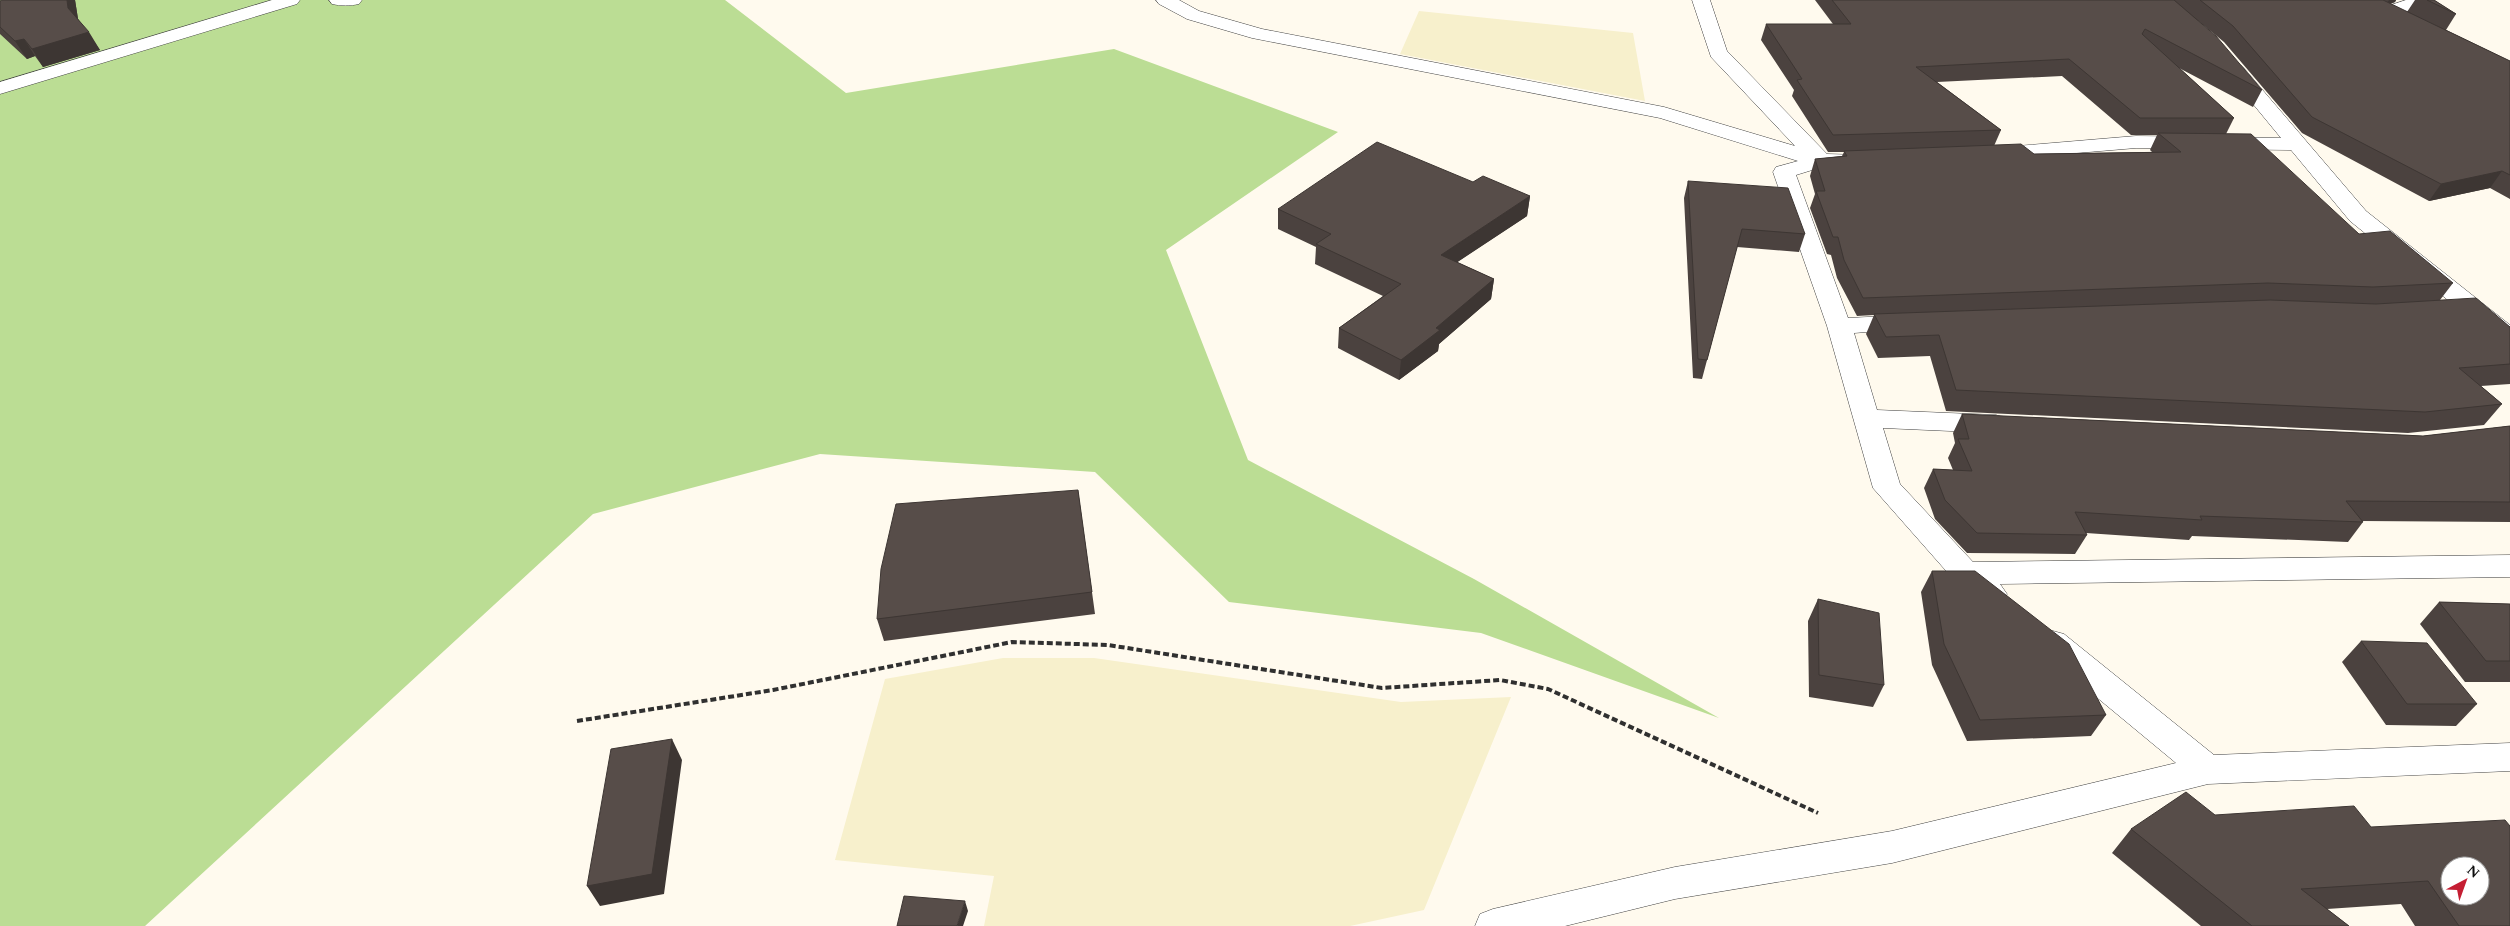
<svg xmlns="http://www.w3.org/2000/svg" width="2510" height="926" viewBox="0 0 2510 926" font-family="Spectral,serif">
<rect width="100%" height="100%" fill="#fffaee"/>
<path fill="#f7f0cc" d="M1419,11l214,22 12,68 -245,-47z
M1003,658h91l307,44 110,-5 -87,213 -74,16h-366l10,-50 -159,-16 50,-181z"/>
<path fill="#bbdd94" d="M0,0h725l121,93 268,-44 224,83 -172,118 82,210 226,119 245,139 -238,-85 -252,-31 -134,-130 -275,-18 -227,60 -448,412h-145z"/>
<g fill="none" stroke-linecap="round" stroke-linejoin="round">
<g stroke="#414141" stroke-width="1">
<path id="street" d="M272,0h28l-3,4 -297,90v-12z
M329,0h33l-3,4c-9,2 -18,2 -27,0z
M1156,0h23l20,11 63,18 402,78 131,39 -84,-89 -19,-57h18l17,51 100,103 33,1 3,5 -3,5 -38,2 -26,8 52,143 59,-3 9,3 3,5 -3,5 -62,5 23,77 119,5 9,3 4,6 -4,6 -9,3 -113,-5 17,56 73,78 537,-7v22l-510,7 7,10 -4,8 -11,4 -11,-4 -26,-21 -82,-93 -46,-162 -54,-154 3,-5 22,-6 -138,-43 -408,-80 -65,-19 -28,-15z
M2406,0h27l-3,4 -45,14 -6,-1 -3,-4 3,-4z
M2235,64l7,2 124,145 144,114v20l-9,-2 -151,-122 -59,-71 -155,-2 -142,12 -7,-2 -4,-4 4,-4 7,-2 142,-12 145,2 -56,-68 3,-4z
M2053,631l11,3 150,121 296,-12v28l-302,13 -316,79 -217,36 -110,27h-90l5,-12 13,-5 182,-42 217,-36 284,-68 -134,-111 -5,-9 5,-9z"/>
</g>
<path stroke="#303030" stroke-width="4" stroke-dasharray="6 3" stroke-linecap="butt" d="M577,721l196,-31 239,-48 96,3 274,43 118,-8 48,9 270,124"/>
<use href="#street" fill="#fff" fill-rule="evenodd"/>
</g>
<path fill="#4b423f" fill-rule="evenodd" d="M75,0l3,19 22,31 -57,17 -8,-11 -8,3 -27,-25v-33z
M1815,0h581l-1,2 -5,2 17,8 8,-12h19l22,14 -10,16 64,31v138l-20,-11 -61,13 -127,-68 -78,-91 -27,-22 65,70 -9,17 -74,-39 55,50 -8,16 133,100 94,49 -13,17 70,27v57l-29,2 21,18 -18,21 -76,8 -462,-22 -16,-55 -52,2 -12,-24 8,-19 -17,1 -20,-38 -6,-23 -4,-1 -17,-46 5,-14 -5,-18 5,-17 27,-3 2,-4h-16l-36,-56 2,-6 -33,-50 5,-16h67zM2062,76l69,59h26l-7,15 2,2 -118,2 -40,-8 7,-16 -64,-48z
M1688,181l117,53 -6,18 -62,-5 -35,132 -9,-1 -9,-180z
M1473,182l57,14 -3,20 -70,46 37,17 -3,20 -52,45 -1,7 -39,29 -61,-32 1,-20 44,-32 -68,-32 1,-17 -38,-18v-20z
M1962,414l461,22 87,-10v96l-148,-1 1,1 -15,20 -156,-6 -3,4 -103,-7 1,2 -12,19 -108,-1 -32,-34 -11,-31 9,-19 20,1 -5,-12 7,-15 -2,-10z
M1078,490l17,124 -211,27 -7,-22z
M1932,571l174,144 -15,21 -124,5 -35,-76 -11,-73z
M1818,599l66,86 -11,22 -64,-10 -1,-76z
M2439,602l71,2v78h-45l-45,-58z
M2361,641l116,63 -21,22 -70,-1 -44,-63z
M2215,815l156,12 139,99h-95l-14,-22 -74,5 22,17h-148l-89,-73 19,-24z"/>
<path fill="#3d3633" d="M67,0h8l4,25 -11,-17z
M2389,0h7l-1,2 -9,3z
M89,32l11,18 -57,17 -11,-18z
M24,39l11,17 -8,3 -12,-18z
M2502,171l-12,17 -61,13 12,-17z
M1530,196l-3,20 -89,59 3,-20z
M1494,279l-3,20 -52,45 -1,7 -39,29 2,-20 35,-32z
M672,739l10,21 -18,134 -64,12 -13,-20z
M965,901l3,10 -5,15h-6z"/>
<path fill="#574d49" stroke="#3d3633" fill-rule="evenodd" d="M2,0h65l1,8 21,24 -57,17 -8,-10 -9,2 -15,-14v-26z
M1832,0h342l42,36 46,54 -117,-61 -3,5 92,84h-94l-71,-59 -153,8 85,63 -168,5 -36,-55 5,-1 -36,-55h85z
M2200,0h183l127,61v114l-8,-4 -61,13 -129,-67 -79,-91z
M2427,0h7l22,14z
M2158,133l93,1 108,100 31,-3 63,52 -80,4 -105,-4 -405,15 -19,-38 -6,-23h-5l-17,-46h9l-10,-32 32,-3 -3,-5 177,-7 13,10 147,-2z
M1377,142l96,40 10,-6 47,20 -89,59 53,24 -58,49 4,2 -39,30 -62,-32 62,-44 -85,-40 15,-10 -53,-25z
M1688,181l100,7 17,46 -63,-5 -35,131 -9,-1z
M2476,298l34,29v37l-51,4 43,36 -77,8 -469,-22 -17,-55 -53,2 -12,-23 396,-14 106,4z
M1962,414l461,22 87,-10v76l-164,-1 17,21 -163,-6 2,4 -127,-8 12,23 -110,-2 -32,-33 -12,-31 39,2 -14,-32h11z
M1078,490l14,102 -215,27 4,-50 15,-65z
M1932,571h43l94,73 37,71 -126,5 -36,-76z
M1818,599l61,14 5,72 -65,-10z
M2439,602l71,2v57h-24z
M2361,641l66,2 50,61h-70z
M672,739l-20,135 -65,12 24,-137z
M2186,792l29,23 139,-9 17,21 134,-7 5,6v100h-51l-31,-45 -127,8 48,37h-97l-121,-97zM2450,866h30v30h-30z
M904,896l61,5 -8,25h-60z"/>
<g transform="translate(2465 881) rotate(41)"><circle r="24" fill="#ffffff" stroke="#9f9f9f"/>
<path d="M0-4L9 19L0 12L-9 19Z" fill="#c51e33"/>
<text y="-8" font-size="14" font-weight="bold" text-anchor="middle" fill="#0e0e0e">N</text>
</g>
</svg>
